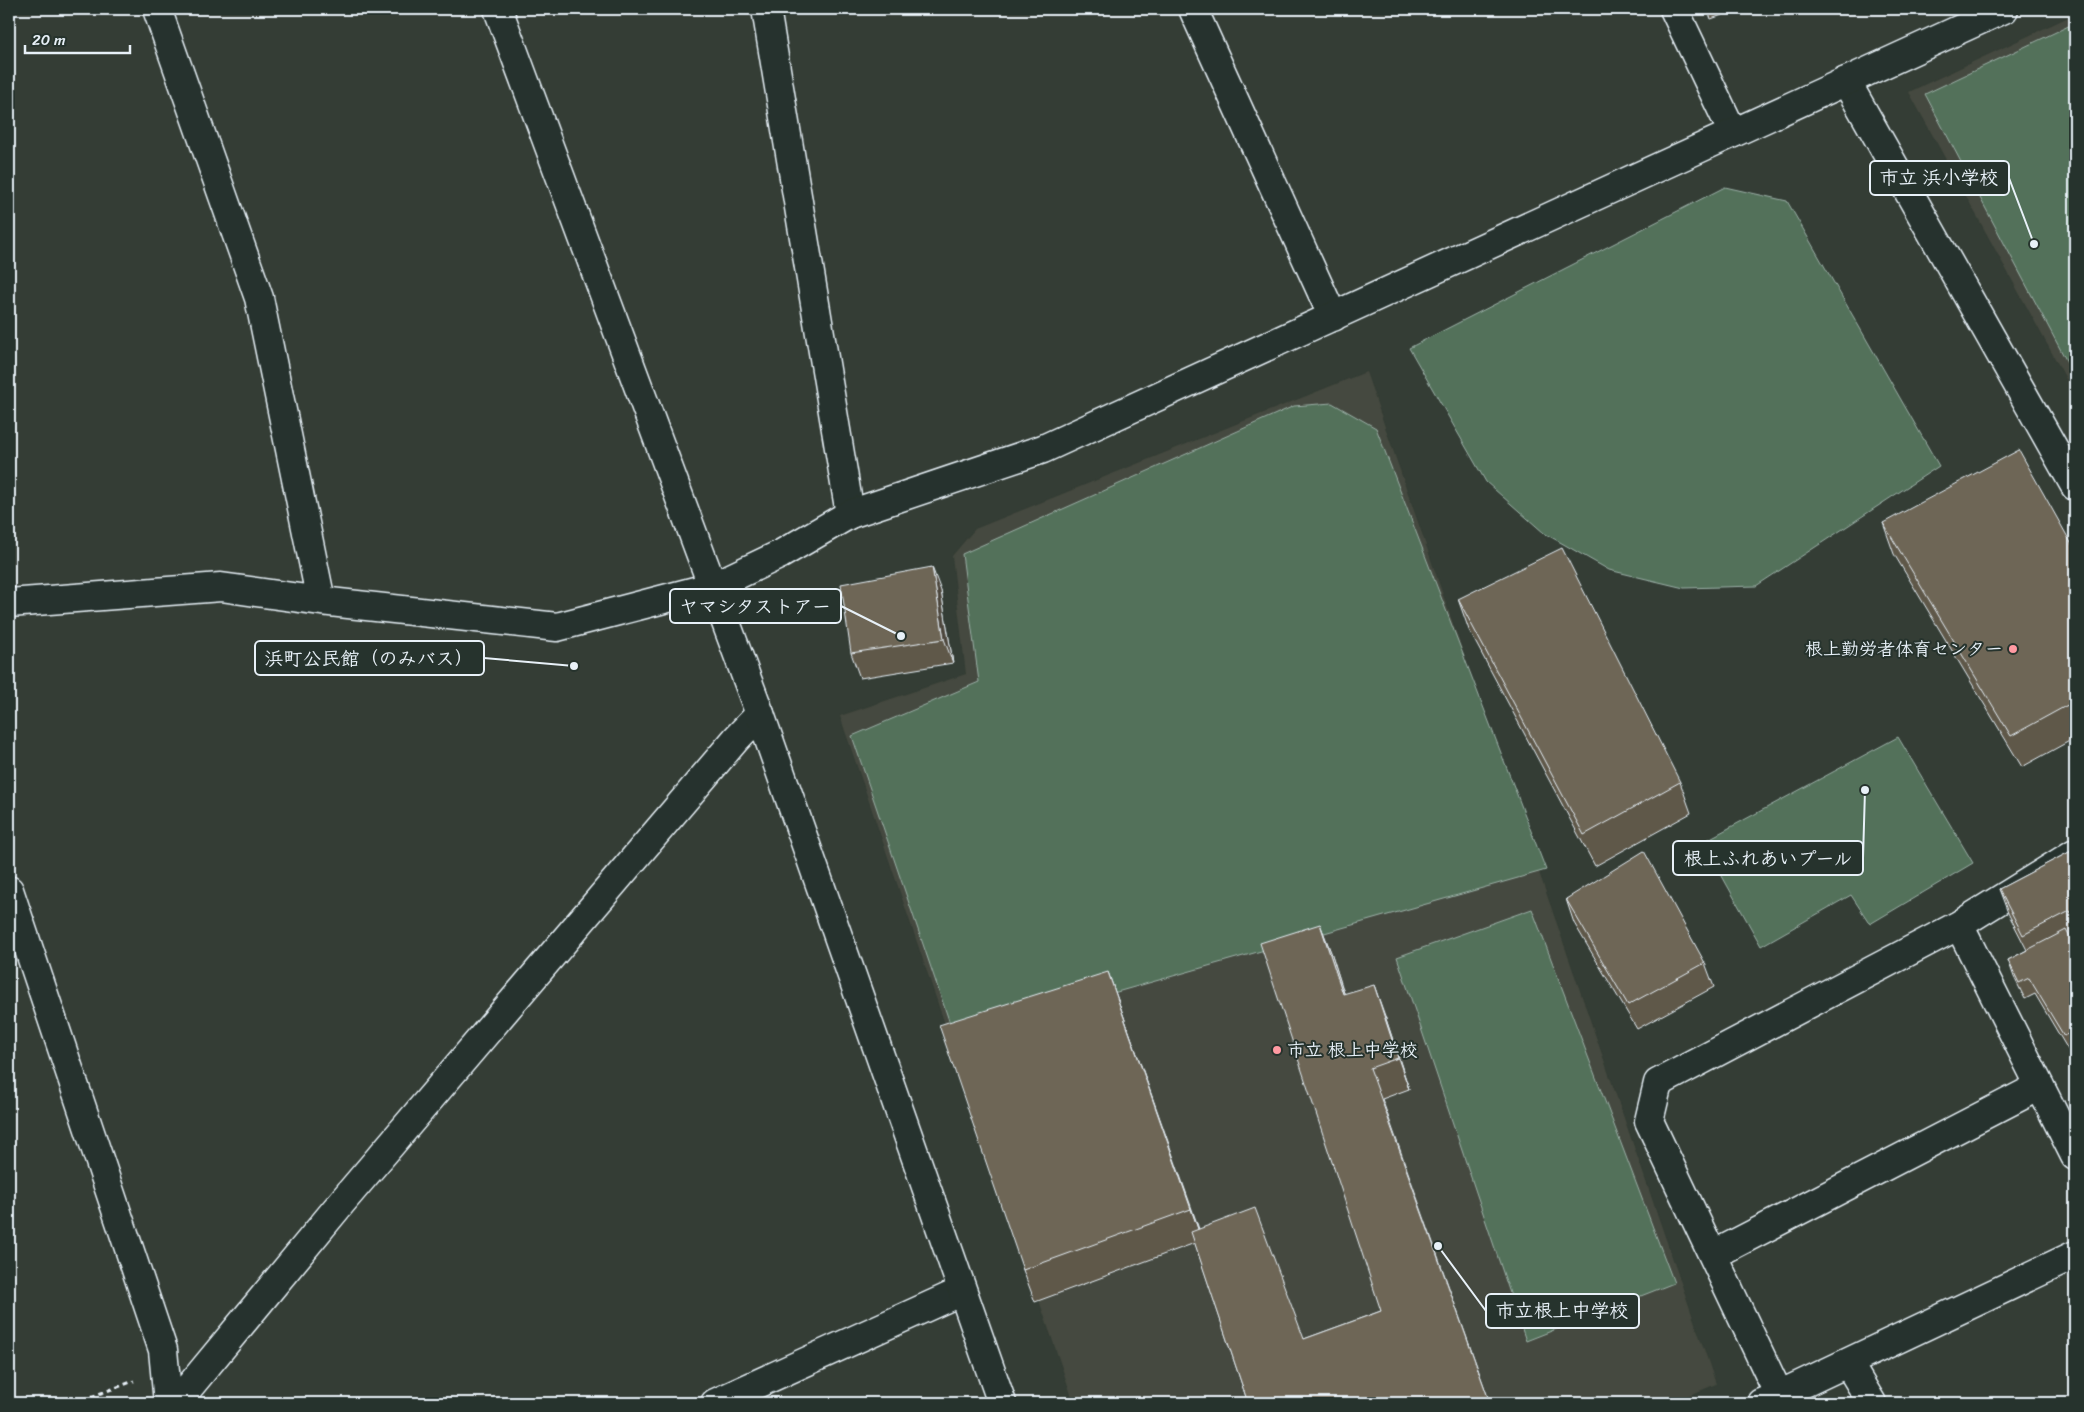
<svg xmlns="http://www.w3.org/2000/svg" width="2084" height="1412" viewBox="0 0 2084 1412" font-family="Sriracha,'Klee One',sans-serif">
<rect width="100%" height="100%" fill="#343d35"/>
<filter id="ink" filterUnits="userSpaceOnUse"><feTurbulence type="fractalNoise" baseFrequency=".02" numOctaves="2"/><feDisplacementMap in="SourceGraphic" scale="10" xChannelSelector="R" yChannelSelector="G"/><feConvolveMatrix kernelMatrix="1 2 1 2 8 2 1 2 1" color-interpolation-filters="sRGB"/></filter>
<g filter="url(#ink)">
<path fill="#45493f" d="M2075,14v381l-166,-303z
M1366,372l350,1012 -45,19h-597l-234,-687 126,-42 -14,-118 23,-27z"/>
<path fill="#52715a" stroke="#9db1a9" d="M2075,23v354l-150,-283z
M1725,187l62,14 152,265 -183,120 -72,2 -75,-18 -65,-37 -58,-51 -77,-134z
M1332,403l44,25 170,442 -591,168 -103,-302 127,-54 -17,-128 332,-148z
M1898,737l75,126 -103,61 -19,-29 -90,51 -58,-104z
M1532,909l142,374 -148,58 -129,-384z"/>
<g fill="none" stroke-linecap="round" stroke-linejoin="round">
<g stroke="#e8f1f8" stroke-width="31">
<path id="minor" d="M157,9l102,289 62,303
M766,9l84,505
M1193,9l140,308
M1674,9l59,124
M1846,81l229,405
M9,603l212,-16 100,14 236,26 157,-41
M9,890l154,460 5,53
M1959,925l116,231
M1713,1255l327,-169
M1848,1363l24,40
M1779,1395l296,-140
M176,1403l166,-201 394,-463 24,-25
M715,1403l247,-112
M1761,1403l18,-8 -130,-274 9,-38 301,-158 116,-72"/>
</g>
<g stroke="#e8f1f8" stroke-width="31">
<path id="tertiary" d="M498,9l262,705 242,689
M714,586l67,-32 69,-40 193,-65 961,-440"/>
</g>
<path stroke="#e8f1f8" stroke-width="3" stroke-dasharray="5 4" stroke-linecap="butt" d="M74,1403l60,-22"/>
<use href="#minor" stroke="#26332d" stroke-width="28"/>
<use href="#tertiary" stroke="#26332d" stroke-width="28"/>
</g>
<path fill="#5f584a" stroke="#e8f1f8" d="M1707,9h32l-28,10z
M1883,523l192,27v188l-53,29 -128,-213z
M941,591l12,72 -93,15 -9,-25z
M1458,599l222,183 11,31 -96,53 -126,-236z
M2075,849v88l-4,2 4,8v103l-5,3 -35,-59 -10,5 -11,-22 -6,-17 19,-10 -19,-37 -9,-24z
M1566,899l139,64 9,24 -77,42 -63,-106z
M1320,924l12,31 12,38 41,23 24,73 -27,10 108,304h-242l-53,-160 -160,59 -12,-32 96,-267 80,226 105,110 77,-28z"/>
<path fill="#4d473c" stroke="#e8f1f8" d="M932,567l9,24 12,72 -9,-24z
M1320,924l12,31 22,70 -11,-31z
M1108,972l11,31 83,237 -11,-31z
M1374,985l11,31 24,73 -11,-31z"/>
<path fill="#6e6656" stroke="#e8f1f8" d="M2019,450l56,100v151l-64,35 -128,-213z
M1562,548l118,234 -96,53 -126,-236z
M932,567l12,72 -93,14 -10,-69z
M2075,849v71l-5,-9 -47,24 -24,-46z
M1644,851l61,112 -77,42 -62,-106z
M1320,924l23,70 31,-9 24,73 -28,10 120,335h-242l-57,-171 64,-24 49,131 77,-28 -121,-368z
M2066,930l9,17v83l-11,6 -35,-58 -10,5 -11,-23z
M1108,972l83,237 -168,61 -84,-245z"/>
</g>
<g fill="#ff9aa2" stroke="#26332d" stroke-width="2">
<circle cx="2013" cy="649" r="5"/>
<circle cx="1277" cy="1050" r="5"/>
</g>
<g text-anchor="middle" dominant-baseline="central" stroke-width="4" stroke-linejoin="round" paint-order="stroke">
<g font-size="18" font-weight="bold" fill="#e8f1f8" stroke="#26332d" text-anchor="end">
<text x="2003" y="649">根上勤労者体育センター</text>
<text x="1287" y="1050" text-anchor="start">市立 根上中学校</text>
</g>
</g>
<path fill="none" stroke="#e8f1f8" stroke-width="2" d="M2034 244L2009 178M901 636L841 606M574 666L484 658M1865 790L1863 858M1438 1246L1486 1311"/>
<g fill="#e8f1f8" stroke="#26332d" stroke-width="2">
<circle cx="2034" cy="244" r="5"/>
<circle cx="901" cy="636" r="5"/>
<circle cx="574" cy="666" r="5"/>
<circle cx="1865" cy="790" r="5"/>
<circle cx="1438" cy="1246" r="5"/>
</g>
<g fill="#26332d" stroke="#e8f1f8" stroke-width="2">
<rect x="1870" y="161" width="139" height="34" rx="5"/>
<rect x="670" y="589" width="171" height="34" rx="5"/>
<rect x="255" y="641" width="229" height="34" rx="5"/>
<rect x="1673" y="841" width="190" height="34" rx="5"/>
<rect x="1486" y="1294" width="153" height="34" rx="5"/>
</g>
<g font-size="19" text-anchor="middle" font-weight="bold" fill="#e8f1f8">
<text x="1939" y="184">市立 浜小学校</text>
<text x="755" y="613">ヤマシタストアー</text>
<text x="369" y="665">浜町公民館（のみバス）</text>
<text x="1768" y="865">根上ふれあいプール</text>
<text x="1562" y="1317">市立根上中学校</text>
</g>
<rect width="2084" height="1412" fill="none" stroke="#26332d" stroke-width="30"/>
<rect x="15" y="15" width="2054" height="1382" fill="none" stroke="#e8f1f8" stroke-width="2" filter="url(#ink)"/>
<path d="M25 45v8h105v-8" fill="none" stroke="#e8f1f8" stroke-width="2.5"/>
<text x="32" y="45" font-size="15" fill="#e8f1f8" stroke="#26332d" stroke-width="4" paint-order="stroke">20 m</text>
</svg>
